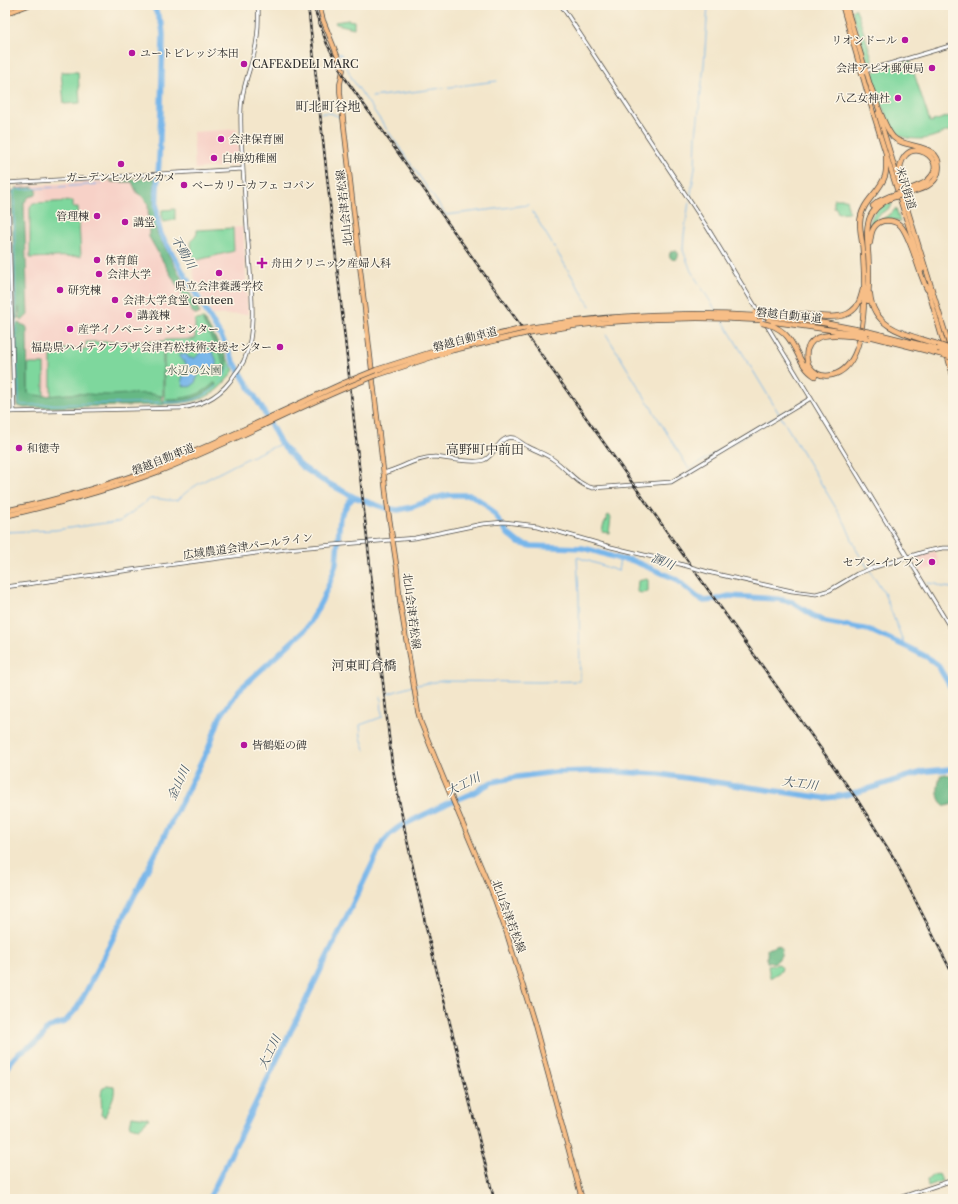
<svg xmlns="http://www.w3.org/2000/svg" width="958" height="1204" viewBox="0 0 958 1204" font-family="'Libre Caslon Text','Noto Serif JP',serif">
<rect width="100%" height="100%" fill="#fcf5e5"/>
<filter id="ink" filterUnits="userSpaceOnUse"><feTurbulence type="fractalNoise" baseFrequency=".025" numOctaves="2"/><feDisplacementMap in="SourceGraphic" scale="8" xChannelSelector="R" yChannelSelector="G"/><feConvolveMatrix kernelMatrix="1 2 1 2 8 2 1 2 1" color-interpolation-filters="sRGB"/></filter>
<filter id="wash" filterUnits="userSpaceOnUse"><feTurbulence type="fractalNoise" baseFrequency=".012" numOctaves="4" result="noise"/><feDisplacementMap in="SourceGraphic" scale="16" xChannelSelector="R" yChannelSelector="G"/><feGaussianBlur stdDeviation="0.9" result="paint"/><feColorMatrix in="noise" values="0 0 0 0 0 0 0 0 0 0 0 0 0 0 0 0 0 1.4 0 .05"/><feComposite in="paint" operator="in"/></filter>
<g filter="url(#wash)">
<rect width="100%" height="100%" fill="#f3e6cb"/>
<path fill="#f7d1c7" d="M237,129l2,36 -44,4 -2,-37z
M155,178l-2,23 4,31 45,83 -8,1 1,23 -31,1v64l-143,1 -4,-219z
M243,227l5,87 -35,1 -17,-29 -5,-25 -1,-20 7,-7v-4z
M935,551l5,15 -19,5 -7,-13z"/>
<path fill="#7ed79d" stroke="#548164" d="M854,9h2l16,49v4l-4,-1 -2,-4 -14,-46z
M348,20l6,1v7l-18,-4 -1,-2z
M910,61l20,61 20,-6 3,14c-10,2 -20,8 -30,9 -6,0 -16,0 -22,-3 -13,-7 -25,-46 -29,-61l3,-4z
M61,72h17l2,31 -16,1z
M834,199h12l3,13 -11,1 -2,-5 -2,-1z
M73,201v6h5l3,49 -51,2v-51l3,-4z
M888,203l4,1 -1,3c-2,2 -5,3 -8,5 -8,5 -12,15 -15,24 3,-18 2,-24 20,-33z
M896,208l4,14 -8,-3h-10l10,-6z
M175,209v11l-12,2 -1,-2v-10z
M233,228l1,23 -36,9 -6,-3 -1,-17 6,-6v-4z
M204,319l30,51c-18,28 -38,34 -70,34v-64l31,-1v-19z
M163,341v55l-112,1v-48h35v-7z
M28,364h16v32h-16z
M608,515l3,2 -2,16 -7,-1 1,-5v-1z
M647,579l1,1v12l-6,1 -5,-1 1,-11z
M779,964l3,4 -1,3 -11,7 -2,-12z
M107,1086l7,1c2,10 -6,20 -9,30l-4,-2c2,-10 -2,-19 2,-28z
M132,1116l15,2 2,1 -10,9 -9,-2z
M939,1174l3,7 -14,5 -1,-6 6,-5z"/>
<path fill="#66b884" stroke="#487258" d="M155,178l-1,23 3,32 43,80c-3,2 -5,1 -8,-1l-43,-75 -1,-33 -6,-8 -5,-3 -5,-11h-20l-2,-1z
M17,187v2l16,-2 4,3 -1,5 -7,2 -5,6 4,112 -6,6 -2,-2 -1,-12 -2,13 -2,-1 -3,-118v-9z
M669.5 255a4.5 4.5 0 1 1 9 0a4.5 4.5 0 1 1-9 0Z
M204,320l23,41v8l-4,6 -2,-1 3,-6v-5l-21,-41z
M18,323l8,3 1,2 1,65c13,5 27,2 40,1 13,-1 27,1 40,1 18,0 36,-4 53,1l1,2 -1,1 4,3 -1,3 -140,3 -6,-2 -4,-73 1,-7z
M214,383h1l1,2c-13,13 -32,18 -49,16v-2c18,0 34,-3 47,-16z
M946,774l7,4v26l-7,2c-11,-5 -9,-21 -5,-31z
M779,945l3,4c0,9 -6,16 -15,13 -1,-5 1,-8 0,-13z"/>
<path fill="#77b6ea" stroke="#51708a" d="M207,348c7,4 15,17 4,22 -3,1 -7,0 -10,1 -6,7 -5,19 -17,15 -4,-5 -2,-10 3,-13 3,-11 -6,-11 -8,-19h7l3,4h6l4,-4 1,-4 3,-1 3,3 3,-1z"/>
<g fill="none" stroke-linecap="round" stroke-linejoin="round">
<path stroke="#77b6ea" stroke-width="1" d="M315,5l18,45
M337,53l4,1 11,25 94,136 82,-10
M372,97l125,-16
M321,113h9l10,4
M102,184l-88,6 2,137 3,76 3,2 163,-3c14,-3 28,-9 37,-22 4,-6 5,-13 13,-16
M690,199l5,-31 1,-32 8,-71 4,-60
M689,202l-5,33 -1,15 8,21 26,41
M532,211l58,95
M723,321l116,192 6,10 12,28 11,17
M606,334l83,135 90,-54
M5,532l50,-2 65,-9 30,-22c9,-2 19,3 28,1 12,-13 26,-19 41,-27 21,-11 40,-21 62,-29
M870,571l14,22 21,53
M927,583l9,1 7,3 10,1
M416,685l26,-4 98,1 40,-1 -1,-84 -2,-40 41,14 2,-12
M387,694l26,-8
M365,750l-4,-13 -1,-12 22,-8 -1,-20"/>
<path stroke="#77b6ea" stroke-width="5.5" d="M153,5l9,20 1,10c-1,41 -2,83 -4,124 -1,25 -6,51 2,76l62,105 11,22 29,48 18,34 20,22 21,14 32,17 31,11 13,2 14,-3 27,-10 10,-2h22l13,8 11,12 13,19 11,9 12,3 51,2 9,2 29,9 11,1 45,19 21,18 7,4 10,-1 15,-4 48,3 15,3 22,14 12,6 43,8 36,16 22,11 10,7 16,27
M5,1070c2,-3 8,-12 13,-16 10,-8 25,-13 29,-26l18,-6 12,-14 9,-16 123,-245 11,-30 19,-27 66,-60 5,-7 12,-23 8,-18 6,-18 4,-47 8,-14 6,-6
M209,1199l174,-357 7,-8 9,-7 49,-24 23,-9 21,-12 25,-5 38,-5 42,-1 62,3 165,24c35,-3 65,-17 98,-26 10,-2 21,-2 31,-3"/>
</g>
</g>
<g filter="url(#ink)">
<g fill="none" stroke-linecap="round" stroke-linejoin="round">
<g stroke="#494743" stroke-width="4.5">
<path id="tertiary" d="M561,5l146,222 246,405
M862,72l91,-27
M5,183l238,-14
M8,183l6,228
M5,412l176,-4c23,-3 42,-14 54,-34 4,-5 8,-10 10,-16 12,-30 6,-71 4,-103 -3,-40 -6,-81 -8,-122 0,-11 -1,-22 1,-34 2,-15 8,-30 12,-45 4,-16 5,-32 4,-49
M383,473c17,-4 34,-16 52,-16 11,1 39,7 49,3 11,-4 15,-26 30,-22 5,2 8,6 13,8 9,5 19,8 27,14 13,9 23,25 39,28l78,-6 140,-84
M712,573l80,18 24,3 14,-4 27,-16 15,-6 55,-17 16,-3h10
M5,587l281,-38 129,-11 67,-14 22,-2 34,4 73,21 58,14
M896,1199l57,-19"/>
</g>
<g stroke="#494743" stroke-width="5.5">
<path id="primary" d="M319,5l4,15 20,50 -3,14v8l47,411 10,66 3,33 18,110 3,11 22,54 52,123 12,34 27,88 48,177"/>
</g>
<g stroke="#494743" stroke-width="5.5">
<path id="trunk" d="M842,5l33,114 47,151
M846,5l26,86
M5,10l12,-5
M5,14l24,-9
M878,113l73,238
M927,286l26,90"/>
</g>
<g stroke="#494743" stroke-width="6">
<path id="motorway" d="M871,88c6,14 12,37 22,49 12,13 52,4 45,36 -3,12 -16,16 -26,19
M900,185c-7,-59 53,-29 29,-6 -5,6 -13,7 -19,10
M873,206l6,-5 11,-5
M870,243c1,-9 2,-19 13,-22 6,-1 12,0 17,4 11,11 19,49 27,64
M869,283c0,-11 0,-21 -1,-32 -2,-26 -3,-40 23,-53
M870,294c3,36 40,41 67,50
M868,301l1,-20
M762,313c10,0 19,0 29,0 16,1 49,9 61,-2 7,-5 9,-14 11,-22
M765,316l59,7 31,6
M768,321l85,12
M770,325c28,9 24,38 45,51
M529,328c76,-13 151,-17 228,-12
M532,332c76,-13 151,-17 228,-12
M870,332l68,17
M852,336c-15,-1 -39,-5 -45,14 -1,6 -1,12 3,17 5,7 13,10 22,8 38,-8 33,-92 31,-121 0,-11 -3,-20 -3,-31 1,-22 19,-29 25,-47 2,-7 1,-14 1,-21
M869,336l71,18
M376,370l75,-24 70,-17
M377,375l76,-25 70,-16
M5,511c56,-12 112,-28 165,-49 59,-24 116,-53 174,-79
M5,516c51,-12 102,-25 152,-44 64,-25 125,-57 188,-84"/>
</g>
<use href="#tertiary" stroke="#fff" stroke-width="3"/>
<use href="#primary" stroke="#f7be87" stroke-width="4"/>
<use href="#trunk" stroke="#f7be87" stroke-width="4"/>
<use href="#motorway" stroke="#f7be87" stroke-width="4.5"/>
<g stroke="#2b2b2b" stroke-width="2.5">
<path id="rail" d="M308,5l84,759 13,67 23,105 66,263
M313,5l14,39 18,34 513,723 37,59 58,115"/>
</g>
<use href="#rail" stroke="#fcf5e5" stroke-width="1" stroke-dasharray="3" stroke-linecap="butt"/>
<g stroke="#494743" stroke-width="4.5" stroke-linecap="butt">
<path id="tertiary-bridge" d="M669,561l43,12"/>
</g>
<g stroke="#494743" stroke-width="6" stroke-linecap="butt">
<path id="motorway-bridge" d="M890,196l20,-7
M891,198l21,-6
M755,313h7
M757,316h8
M762,323l8,2
M521,329l8,-1
M855,329l15,3
M853,333l13,2
M523,334l9,-2
M852,336l17,3
M937,344l16,6
M938,349l15,4
M940,354l13,4
M344,383l32,-13
M345,388l32,-13"/>
</g>
<use href="#tertiary-bridge" stroke="#fff" stroke-width="3"/>
<use href="#motorway-bridge" stroke="#f7be87" stroke-width="4.5"/>
</g>
</g>
<g fill="#b5179e" stroke="#fcf5e5" stroke-width="1.5">
<circle cx="905" cy="40" r="4"/>
<circle cx="132" cy="53" r="4"/>
<circle cx="244" cy="64" r="4"/>
<circle cx="932" cy="68" r="4"/>
<circle cx="898" cy="98" r="4"/>
<circle cx="221" cy="139" r="4"/>
<circle cx="214" cy="158" r="4"/>
<circle cx="121" cy="164" r="4"/>
<circle cx="184" cy="185" r="4"/>
<circle cx="97" cy="216" r="4"/>
<circle cx="125" cy="222" r="4"/>
<circle cx="97" cy="260" r="4"/>
<path d="M260 257h4v4h4v4h-4v4h-4v-4h-4v-4h4z"/>
<circle cx="219" cy="273" r="4"/>
<circle cx="99" cy="274" r="4"/>
<circle cx="60" cy="290" r="4"/>
<circle cx="115" cy="300" r="4"/>
<circle cx="129" cy="315" r="4"/>
<circle cx="70" cy="329" r="4"/>
<circle cx="280" cy="347" r="4"/>
<circle cx="19" cy="448" r="4"/>
<circle cx="932" cy="562" r="4"/>
<circle cx="244" cy="745" r="4"/>
</g>
<g text-anchor="middle" dominant-baseline="central" stroke-width="3" stroke-linejoin="round" paint-order="stroke">
<g font-size="11" fill="#2b2b2b" stroke="#fcf5e5" text-anchor="start">
<text x="897" y="40" text-anchor="end">リオンドール</text>
<text x="140" y="53">ユートビレッジ本田</text>
<text x="252" y="64">CAFE&amp;DELI MARC</text>
<text x="924" y="68" text-anchor="end">会津アピオ郵便局</text>
<text x="890" y="98" text-anchor="end">八乙女神社</text>
<text x="229" y="139">会津保育園</text>
<text x="222" y="158">白梅幼稚園</text>
<text x="121" y="177" text-anchor="middle">ガーデンヒルツルカメ</text>
<text x="192" y="185">ベーカリーカフェ コパン</text>
<text x="89" y="216" text-anchor="end">管理棟</text>
<text x="133" y="222">講堂</text>
<text x="105" y="260">体育館</text>
<text x="271" y="263">舟田クリニック産婦人科</text>
<text x="107" y="274">会津大学</text>
<text x="219" y="286" text-anchor="middle">県立会津養護学校</text>
<text x="68" y="290">研究棟</text>
<text x="123" y="300">会津大学食堂 canteen</text>
<text x="137" y="315">講義棟</text>
<text x="78" y="329">産学イノベーションセンター</text>
<text x="272" y="347" text-anchor="end">福島県ハイテクプラザ会津若松技術支援センター</text>
<text x="27" y="448">和徳寺</text>
<text x="924" y="562" text-anchor="end">セブン-イレブン</text>
<text x="252" y="745">皆鶴姫の碑</text>
</g>
<g font-size="11" fill="#2b2b2b" stroke="#fcf5e5">
<text transform="translate(906 188) rotate(73)">米沢街道</text>
<text transform="translate(344 208) rotate(-96)">北山会津若松線</text>
<text transform="translate(789 315) rotate(6)">磐越自動車道</text>
<text transform="translate(465 339) rotate(-15)">磐越自動車道</text>
<text transform="translate(163 459) rotate(-22)">磐越自動車道</text>
<text transform="translate(248 546) rotate(-8)">広域農道会津パールライン</text>
<text transform="translate(412 611) rotate(83)">北山会津若松線</text>
<text transform="translate(509 916) rotate(70)">北山会津若松線</text>
</g>
<g font-size="11" fill="#405648" stroke="#fcf5e5">
<text x="194" y="370">水辺の公園</text>
</g>
<g font-size="12" font-style="italic" fill="#425564" stroke="#fcf5e5">
<text transform="translate(184 252) rotate(60)">不動川</text>
<text transform="translate(663 561) rotate(22)">溷川</text>
<text transform="translate(178 783) rotate(-65)">金山川</text>
<text transform="translate(800 783) rotate(8)">大工川</text>
<text transform="translate(463 784) rotate(-26)">大工川</text>
<text transform="translate(269 1052) rotate(-64)">大工川</text>
</g>
<g font-size="13" fill="#2b2b2b" stroke="#fcf5e5">
<text x="328" y="106">町北町谷地</text>
<text x="485" y="449">高野町中前田</text>
<text x="364" y="665">河東町倉橋</text>
</g>
</g>
<rect width="958" height="1204" fill="none" stroke="#fcf5e5" stroke-width="20"/>
</svg>
